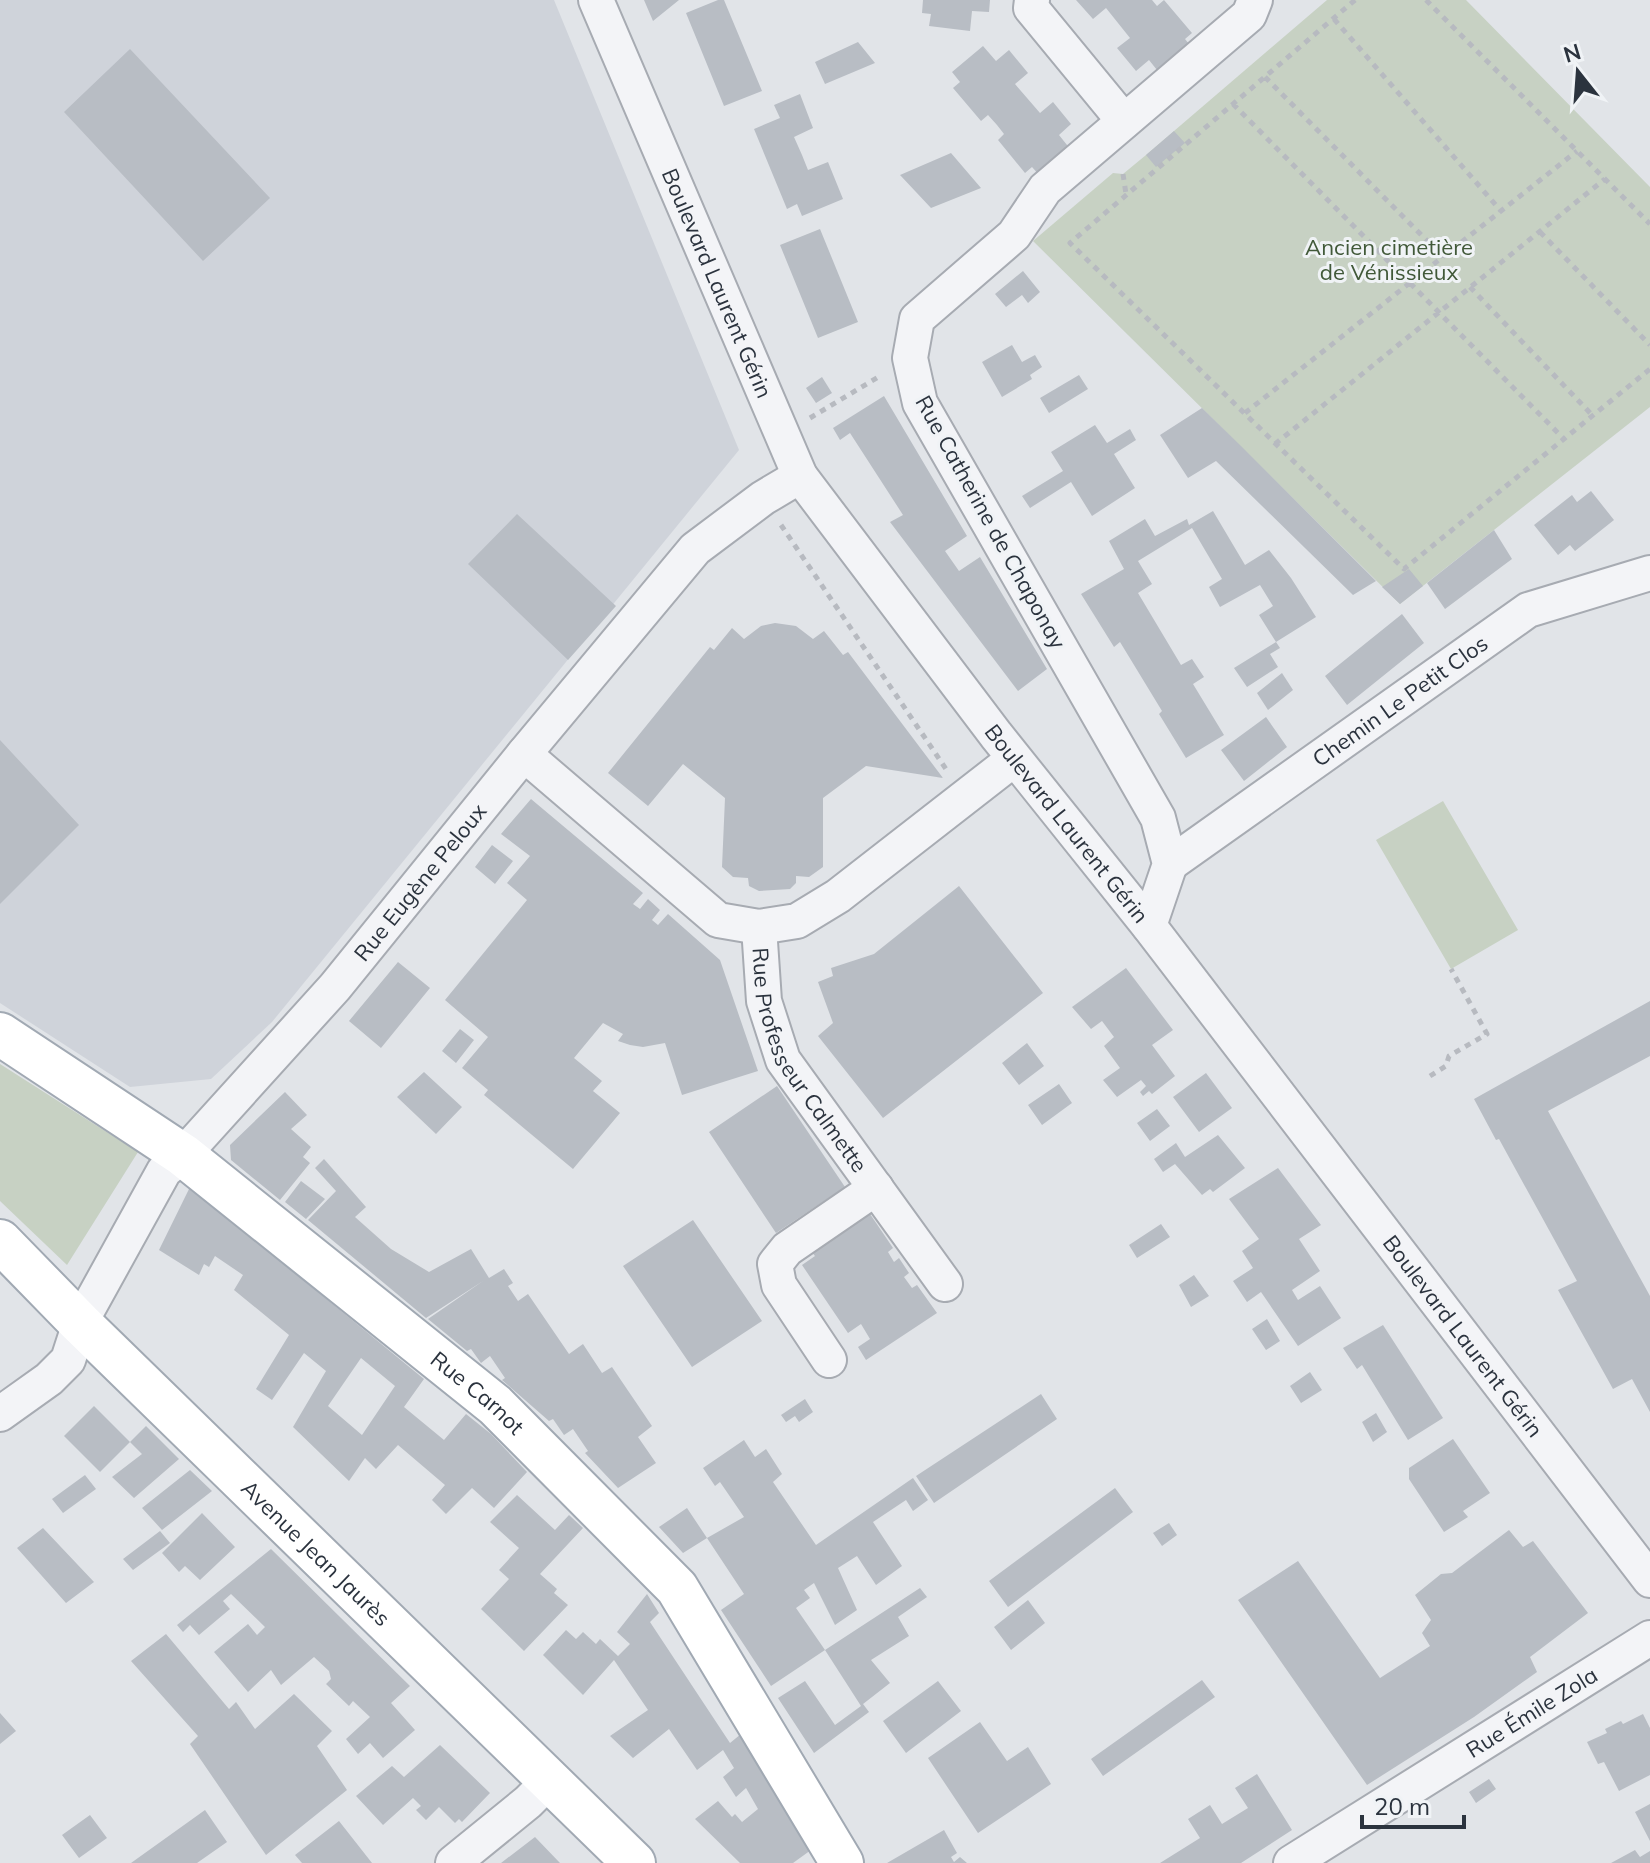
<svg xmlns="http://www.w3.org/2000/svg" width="1650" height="1863" viewBox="0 0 1650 1863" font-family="Mulish,sans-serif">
<rect width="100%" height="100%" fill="#e1e4e8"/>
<path fill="#cfd3da" d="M0,0h554l185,450 -467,572 -61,57 -81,8 -130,-84z"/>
<path fill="#c7d1c3" d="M1327,0h139l184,187v220l-250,197 -367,-363 80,-68 10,1 23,-19z
M1443,801l75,129 -67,39 -75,-129z
M0,1064l138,88 -71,113 -67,-64z"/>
<path fill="#b8bdc4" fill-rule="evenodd" d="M644,0h35l-26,21z
M718,0h6l38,91 -38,15 -38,-93z
M923,0h67l-1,12 -17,-1 -2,20 -41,-5 2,-12 -9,-1z
M1076,0h76l5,6 7,-6 28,33 -7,6 8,10 -32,26 -12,-15 -13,11 -19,-23 13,-10 -24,-30 -13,11z
M858,42l17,21 -50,21 -10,-22z
M983,46l13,15 13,-11 19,23 -13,11 25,29 13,-11 18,22 -12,11 12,15 -31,26 -8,-9 -7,6 -27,-33 6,-6 -7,-9 -9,-10 -7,6 -28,-33 7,-6 -8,-10z
M130,49l140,149 -67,63 -139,-149z
M800,94l13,34 -19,9 8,18 6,15 20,-8 15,37 -41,17 -5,-12 -10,5 -33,-80 26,-11 -6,-13z
M1174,131l11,12 -29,24 -10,-12z
M951,153l30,35 -50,20 -31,-33z
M820,229l38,93 -40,16 -38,-93z
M1023,271l17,21 -12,11 -6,-8 -16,12 -11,-13z
M1012,345l10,17 13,-7 7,12 -12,8 2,4 -30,18 -20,-35z
M1079,375l9,14 -39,24 -9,-15z
M822,377l10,16 -16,10 -10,-15z
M884,396l83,140 -22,15 14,20 21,-14 67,112 -29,22 -128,-169 13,-7 -53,-82 -10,7 -7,-12z
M1202,408l39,38 135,135 -23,14 -137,-134 -28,17 -28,-43z
M1095,425l12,18 23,-14 6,11 -22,14 21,34 -43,28 -21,-34 -41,26 -8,-12 41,-25 -12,-19z
M1591,491l23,29 -39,31 -5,-6 -12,10 -24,-30 38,-30 5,7z
M1213,511l32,54 24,-15 22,28 25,39 -40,25 -17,-27 14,-9 -13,-21 -40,22 -11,-20 13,-8 -30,-51 -54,33 14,23 -14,9 43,72 11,-6 12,18 -11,7 31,51 -38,23 -27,-44 3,-3 -42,-69 -6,5 -33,-53 43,-25 -15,-28 36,-22 10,17 32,-17 2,6z
M517,514l99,92 -48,54 -100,-96z
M1494,530l18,29 -67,50 -18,-26z
M1409,569l14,17 -23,18 -18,-17z
M1402,614l22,29 -77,62 -22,-29z
M775,623l21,3 17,13 11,-8 19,24 5,-3 95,126 -77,-12 -43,32v69l-14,10 -13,-1v7l-6,6 -31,2 -10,-5 -1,-8 -15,-1 -11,-10 3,-69 -42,-34 -35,42 -40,-33 102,-126 4,3 18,-22 12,11 17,-13z
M1276,642l4,6 -10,6 8,13 -31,20 -13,-19z
M1282,673l11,17 -25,20 -11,-17z
M1266,717l21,30 -43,34 -23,-31z
M0,740l79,85 -79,79z
M531,799l112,94 -10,11 7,5 8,-10 12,11 -8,10 6,5 10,-11 52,46 38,111 -76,24 -17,-52 -22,4 -13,-2 -12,-4 5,-7 -20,-11 -29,35 28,23 -9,10 27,22 -47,56 -89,-74 4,-5 -26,-22 26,-31 -43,-37 82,-100 -20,-17 23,-27 -29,-22z
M492,845l21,16 -18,23 -20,-17z
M959,886l84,107 -160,125 -65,-82 15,-13 -15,-41 15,-6 -2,-8 43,-14z
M398,962l32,26 -49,60 -32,-27z
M1126,968l47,62 -21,15 23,31 -23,18 -3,-3 -6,5 -3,-4 6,-6 -5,-6 -24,17 -14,-17 17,-12 -16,-22 10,-9 -12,-16 -11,8 -19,-22z
M1650,1001v55l-102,55 102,185v116l-18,-33 -19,10 -55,-99 19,-9 -78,-142 -3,1 -22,-41z
M460,1029l14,11 -18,23 -14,-12z
M1027,1043l17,23 -25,19 -17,-22z
M424,1072l38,35 -26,27 -39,-37z
M1206,1073l26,35 -33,24 -26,-35z
M1059,1084l13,19 -30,22 -14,-20z
M777,1086l68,101 -69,46 -67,-101z
M285,1092l22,23 -16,14 20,18 -8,10 7,6 -30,37 -49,-40 -1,-15z
M1157,1109l13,17 -20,15 -13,-18z
M1218,1135l27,33 -32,24 -3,-3 -8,6 -27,-31 -12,8 -9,-13 22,-16 9,14z
M324,1159l42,48 -11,10 36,32 38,23 42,-23 18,29 15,-9 9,14 -5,3 10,15 10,-7 41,60 14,-10 19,29 10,-6 40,59 -14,11 18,26 -38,25 -33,-35 3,-2 -15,-22 -9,6 -11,-16 -4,2 -47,-41 3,-2 -15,-22 -9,7 -10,-14 -4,2 -39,-32 55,-38 -57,37 -118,-98 28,-29 -21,-23z
M1278,1168l43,57 -22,14 21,32 -28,19 6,10 22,-14 21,32 -43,28 -37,-54 -14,10 -14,-21 20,-13 -11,-17 17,-12 -30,-40z
M301,1181l24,18 -19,20 -21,-17z
M190,1187l234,192 -20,28 40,33 22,-26 25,20 36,38 -33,36 -22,-20 -26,26 -14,-14 13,-15 -47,-40 -22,24 -11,-11 -16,23 -56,-54 33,-56 -22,-18 -32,47 -16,-11 33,-54 -55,-45 9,-15 -28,-19 -6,11 -5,-3 -5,11 -40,-25zM361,1358l34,28 -33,49 -34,-29z
M868,1211l25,37 -5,4 6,10 5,-4 10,15 -5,4 8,11 5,-3 20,28 -71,47 -8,-13 12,-8 -9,-15 -13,9 -46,-68 13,-9 -5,-6z
M693,1220l69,101 -70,46 -69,-101z
M1161,1224l9,13 -33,21 -8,-13z
M1194,1275l15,21 -18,11 -12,-22z
M1267,1319l13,22 -14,9 -14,-21z
M1383,1325l60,93 -35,22 -46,-75 -5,4 -14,-21z
M1310,1372l12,18 -21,13 -11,-17z
M1041,1394l16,25 -123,84 -18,-27z
M805,1399l8,13 -14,10 -4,-6 -9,6 -5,-7z
M94,1406l36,36 -30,30 -36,-36z
M1376,1413l11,19 -14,10 -11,-20z
M146,1426l33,33 -45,39 -22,-21 30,-23 -12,-12z
M1453,1439l37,54 -27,18 5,6 -24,15 -35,-53v-11z
M744,1440l11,17 11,-8 16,25 -9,8 43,63 97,-67 15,22 -15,11 -7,-11 -33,22 29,44 -26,19 -19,-29 -19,12 19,42 -22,15 -21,-42 -10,7 6,8 -14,10 29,42 -54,36 -50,-76 23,-16 -37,-56 37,-21 -24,-35 -5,4 -12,-18z
M190,1470l22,21 -50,39 -20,-22z
M85,1475l11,14 -33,24 -11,-14z
M1115,1488l18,24 -125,95 -19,-26z
M517,1495l38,35 14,-15 14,13 -43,46 17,15 -3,4 14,12 -44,46 -43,-42 28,-30 -10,-9 20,-22 -29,-26z
M687,1508l20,30 -24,15 -24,-26z
M202,1513l33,34 -35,33 -15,-14 -6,6 -17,-19z
M1169,1523l8,12 -15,11 -9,-13z
M43,1528l51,54 -28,21 -49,-55z
M1509,1530l14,17 10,-6 55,72 -58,44 7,15 -63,45 -107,68 -129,-185 60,-39 82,117 50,-32 -8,-13 9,-13 -16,-25 26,-21 11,-1z
M160,1531l10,12 -37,27 -10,-11z
M271,1549l139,137 -19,17 24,27 -32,28 -13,-15 -12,11 -12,-15 24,-22 -17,-16 -4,5 -23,-22 5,-5 -2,-8 -15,-14 -33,28 -10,-15 -23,22 -34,-40 34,-28 9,11 8,-8 -34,-33 -8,7 7,8 -31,26 -9,-10 -7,7 -6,-7z
M920,1588l7,9 -29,20 11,19 -38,24 19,23 -27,21 6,8 -55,41 -36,-55 27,-17 30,44 26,-19 -36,-56z
M647,1594l12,19 -9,9 80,121 11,-9 70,116 -18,13h-53l-45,-44 23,-18 14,16 3,-3 7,8 16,-13 -12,-21 -10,9 -13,-20 11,-9 -11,-18 -26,20 -28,-41 -36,29 -23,-22 38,-26 -34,-50 -31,35 -40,-40 23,-25 10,9 7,-7 13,12 4,-5 18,17 12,-12 -13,-12z
M1028,1600l17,23 -34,27 -17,-23z
M166,1634l63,75 7,-7 19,27 39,-35 38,37 -15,15 30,44 -81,65 -76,-111 8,-8 -67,-75z
M1202,1680l13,17 -112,79 -12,-17z
M938,1681l23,30 -55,42 -23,-32z
M0,1713l16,18 -16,13z
M1643,1714l7,14v47l-31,16 -15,-29 -6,2 -11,-22 20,-9 -2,-4 16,-8 2,3z
M980,1722l27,39 21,-14 23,37 -73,49 -50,-75z
M440,1745l50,48 -28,29 -3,-3 -4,4 -16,-16 -13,13 -10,-10 5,-4 -8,-8 -30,27 -27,-29 36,-30 12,11z
M1257,1774l35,56 -51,33h-81l40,-25 -12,-19 22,-14 12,19 26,-16 -13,-20z
M1489,1779l7,10 -20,14 -7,-11z
M1650,1804v37l-15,-29z
M205,1810l22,32 -30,21h-66z
M90,1815l17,23 -28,20 -17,-23z
M339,1821l33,42h-70l-7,-8z
M944,1830l13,23 -6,4 3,5 6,-5 7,6h-80z
M535,1837l25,26h-59z
M1635,1850l5,7 10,-6v12h-39z"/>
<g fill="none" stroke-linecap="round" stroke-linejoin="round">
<g stroke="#a7abb2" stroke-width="38">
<g id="minor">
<path id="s1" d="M596,0l204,476 196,259 153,191 501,654"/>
<path d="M1032,0l-1,8 93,113"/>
<path d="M524,754l194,166 41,7 38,-6 41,-25 176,-137"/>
<path id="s2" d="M1170,864l358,-254 122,-37"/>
<path d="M1149,926l21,-62 -12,-46 -238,-415 -10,-45 7,-39 97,-84 31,-46 204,-174 6,-15"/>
<path id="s3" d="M759,927l5,74 19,59 162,224"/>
<path d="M829,1360l-50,-75 -4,-21 12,-15 89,-61"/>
<path id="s4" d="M0,1414l49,-35 19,-19 12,-37 84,-152 19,-16 152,-168 189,-233 171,-205 68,-51 37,-22"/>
<path d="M453,1863l75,-61 21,-21"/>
<path id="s5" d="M1291,1863l359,-225"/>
</g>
</g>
<g stroke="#a1a9b3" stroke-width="46">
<g id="major">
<path id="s6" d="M0,1034l183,121 312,250 182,183 165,275"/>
<path id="s7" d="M0,1241l80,82 554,540"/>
</g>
</g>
<path stroke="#b7bac0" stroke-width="5" stroke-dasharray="6 6" stroke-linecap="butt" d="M1355,0l-285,243 334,326 246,-200
M1426,0l224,224
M1334,19l167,192
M1265,77l178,180
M1233,104l331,335
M1123,174l3,20
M1540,232l110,113
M1470,287l123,129
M1245,413l332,-262
M810,418l70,-42
M1275,444l330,-265
M781,525l165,244
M1430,1076l16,-10 3,-10 38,-22 -36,-65"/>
<use href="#minor" stroke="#f3f4f7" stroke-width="34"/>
<use href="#major" stroke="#fff" stroke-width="42"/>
</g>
<g text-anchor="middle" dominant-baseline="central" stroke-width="6" stroke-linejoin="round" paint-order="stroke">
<g font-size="22" fill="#415939" stroke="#f0f3f6">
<text x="1389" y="247">Ancien cimetière<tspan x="1389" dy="25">de Vénissieux</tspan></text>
</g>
<g font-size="22" fill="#2b333e" stroke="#f0f3f6">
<text stroke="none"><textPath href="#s1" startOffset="308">Boulevard Laurent Gérin</textPath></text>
<text transform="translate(991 522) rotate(61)">Rue Catherine de Chaponay</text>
<text stroke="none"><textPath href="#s2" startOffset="282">Chemin Le Petit Clos</textPath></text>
<text stroke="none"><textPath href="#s1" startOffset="956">Boulevard Laurent Gérin</textPath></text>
<text stroke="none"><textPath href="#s4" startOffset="686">Rue Eugène Peloux</textPath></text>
<text stroke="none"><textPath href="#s3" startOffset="146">Rue Professeur Calmette</textPath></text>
<text stroke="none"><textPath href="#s1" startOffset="1604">Boulevard Laurent Gérin</textPath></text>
<text stroke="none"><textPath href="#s6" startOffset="598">Rue Carnot</textPath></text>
<text stroke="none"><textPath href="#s7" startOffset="444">Avenue Jean Jaurès</textPath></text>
<text stroke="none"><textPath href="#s5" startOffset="284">Rue Émile Zola</textPath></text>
</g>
</g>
<g transform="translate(1578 72) rotate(343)" stroke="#f0f3f6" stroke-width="6" paint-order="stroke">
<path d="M0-6L14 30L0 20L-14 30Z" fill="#2b333e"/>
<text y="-12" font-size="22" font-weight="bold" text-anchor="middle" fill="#2b333e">N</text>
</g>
<path d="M1362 1815v12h102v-12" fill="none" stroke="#2b333e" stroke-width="4"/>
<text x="1374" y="1815" font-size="24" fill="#2b333e" stroke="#f0f3f6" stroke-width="6" paint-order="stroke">20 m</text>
</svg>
